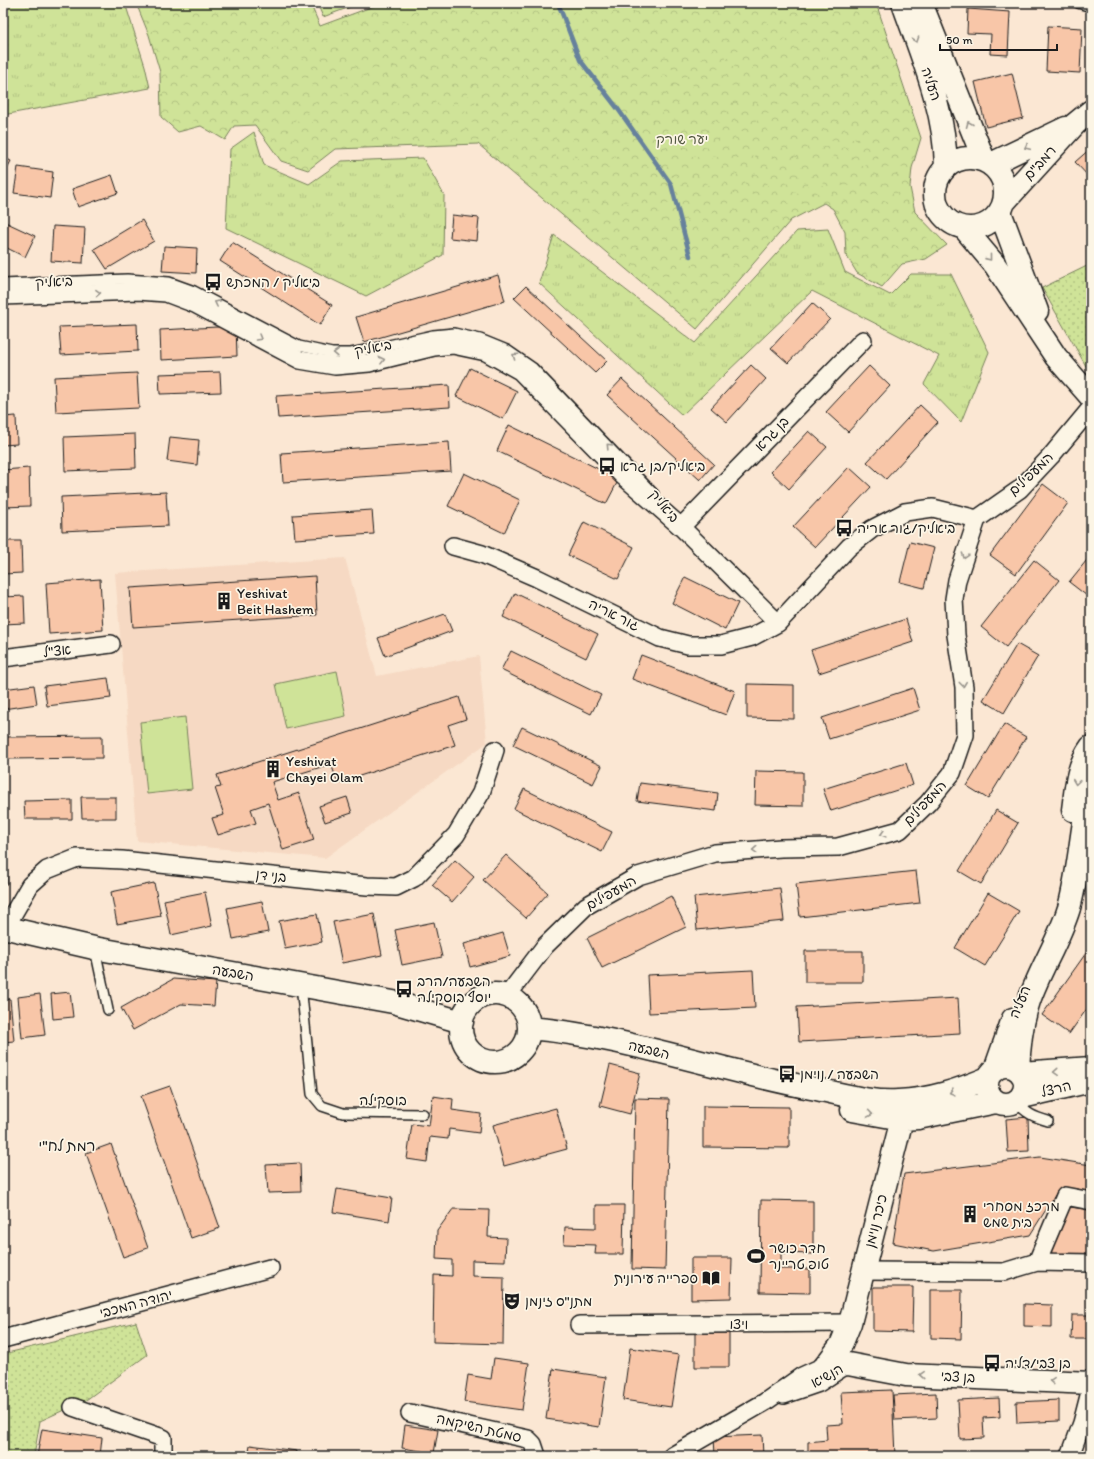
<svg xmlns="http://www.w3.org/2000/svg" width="1094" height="1459" viewBox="0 0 1094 1459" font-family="Itim,'Playpen Sans Hebrew',sans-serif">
<defs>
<pattern id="grass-tufts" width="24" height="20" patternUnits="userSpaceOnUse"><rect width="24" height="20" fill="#cfe398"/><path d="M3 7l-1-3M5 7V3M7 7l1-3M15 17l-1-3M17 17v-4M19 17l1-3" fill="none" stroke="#b1c282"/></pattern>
<pattern id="forest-crowns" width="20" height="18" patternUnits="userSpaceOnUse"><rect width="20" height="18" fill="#cfe398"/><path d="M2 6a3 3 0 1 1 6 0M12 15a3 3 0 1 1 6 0" fill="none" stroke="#b1c282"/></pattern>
<pattern id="park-dots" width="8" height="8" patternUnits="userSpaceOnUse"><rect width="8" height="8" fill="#cfe398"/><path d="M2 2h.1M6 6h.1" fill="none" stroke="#b1c282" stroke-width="1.8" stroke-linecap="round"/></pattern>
</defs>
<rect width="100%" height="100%" fill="#fbe7d3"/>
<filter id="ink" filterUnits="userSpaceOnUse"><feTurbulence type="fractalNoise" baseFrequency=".025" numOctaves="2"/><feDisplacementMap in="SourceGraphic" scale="8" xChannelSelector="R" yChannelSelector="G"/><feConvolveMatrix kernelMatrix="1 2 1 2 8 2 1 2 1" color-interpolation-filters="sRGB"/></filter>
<g filter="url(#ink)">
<path fill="#f6d9c3" d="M345,558l32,118 102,-20 8,87 -162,115 -188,-17 -22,-268z"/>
<path fill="url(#grass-tufts)" stroke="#76805a" d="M3,3h122l20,63 5,22 -147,27z
M254,132l10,33 45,19 33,-23 81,-3 21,37 -1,60 -77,41 -140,-68 4,-79z
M828,229l17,43 45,23 21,-21h40l38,78 -28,70 -37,-38 15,-28 -127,-65 -130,124 -143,-132 15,-48 141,108 102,-112z"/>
<path fill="url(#forest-crowns)" stroke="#76805a" d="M136,3h174l10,23 62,-23h494l45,135 -9,30 -2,19 5,25 32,33 -21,14 -24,5 -20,23 -25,-14 -11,-18 -1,-23 -12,-23 -9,-6 -33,17 -94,109 -219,-185 -143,5 -27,21 -27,-9 -26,-36 -21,1 -9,14 -24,-14 -23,6 -17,-15 -1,-45 -11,-37z"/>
<path fill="url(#park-dots)" stroke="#76805a" d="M1091,264v111l-49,-87z
M136,1322l11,33 -61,45 -46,21 -6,35h-31v-102z"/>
<path fill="#cfe398" stroke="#76805a" d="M317,3h44l-38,14z
M337,671l9,45 -60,13 -10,-45z
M185,717l7,72 -45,5 -7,-72z"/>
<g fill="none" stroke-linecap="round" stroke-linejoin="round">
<path stroke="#66819c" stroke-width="4.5" d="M558,3l22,57 38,49 53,75 19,72"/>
</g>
<path fill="#f8c6a8" stroke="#1c1c1c" d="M968,9l42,3 -2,43 -18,-1 1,-20 -24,-1z
M1048,26l34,2 -2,45 -34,-2z
M1012,73l11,45 -37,9 -11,-45z
M1091,148v31l-16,-17z
M3,157l8,4 -8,15z
M18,167l35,5 -3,26 -36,-5z
M112,175l6,18 -40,14 -6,-18z
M452,215l27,3 -2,23 -27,-3z
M142,220l12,21 -47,28 -13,-20z
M3,221l32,15 -10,21 -22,-11z
M53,226l32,2 -2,35 -32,-2z
M232,242l100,63 -12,20 -100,-64z
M164,246l33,2 -1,25 -34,-2z
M498,275l7,26 -141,41 -8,-25z
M526,286l81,75 -12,12 -81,-75z
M812,303l18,16 -42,44 -17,-15z
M137,324l1,27 -77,4 -2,-28z
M236,326l1,30 -76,4 -1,-30z
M751,365l15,14 -39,43 -16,-14z
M869,366l21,20 -42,46 -22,-20z
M470,368l47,23 -14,28 -47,-23z
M220,372l1,20 -61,2 -1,-20z
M137,373l2,35 -83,4 -2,-35z
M622,379l92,85 -14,16 -93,-85z
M449,385l1,22 -172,11 -2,-22z
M920,405l18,17 -52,57 -19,-17z
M16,416l1,28 -14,1v-28z
M509,425l110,54 -13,25 -109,-53z
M809,431l18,16 -38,42 -18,-17z
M135,434l1,34 -71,3 -1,-34z
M170,437l29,3 -2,25 -30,-4z
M449,442l2,29 -168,11 -2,-29z
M849,467l22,20 -56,60 -22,-20z
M29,468l1,38 -27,1v-37z
M464,473l56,27 -16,33 -56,-27z
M1043,484l25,19 -52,71 -26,-19z
M166,492l2,34 -106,5 -1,-34z
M372,510l2,24 -79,5 -2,-24z
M584,522l50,25 -16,32 -50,-24z
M3,541h18l1,32 -19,1z
M910,542l24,6 -10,40 -24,-6z
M1091,555v44l-22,-17z
M1034,560l25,20 -53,67 -25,-20z
M315,576l2,39 -184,12 -3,-39z
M685,577l53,26 -13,27 -53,-27z
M100,579l3,51 -54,4 -3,-51z
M515,593l83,41 -12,24 -83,-41z
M24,596l1,27 -22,1v-27z
M445,614l7,17 -67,25 -7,-18z
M906,619l7,23 -94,31 -8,-23z
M1017,644l21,12 -34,57 -21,-13z
M511,651l90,44 -10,19 -90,-44z
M641,655l94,36 -9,24 -94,-36z
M108,678l3,20 -64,8 -3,-20z
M747,684l47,1v34l-47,-1z
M34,685l3,19 -34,5v-20z
M913,688l7,22 -91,29 -7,-21z
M459,697l7,22 -18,6 7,20 -117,38 -7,-19 -59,18 6,18 21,-7 15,47 -31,10 -15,-47 -17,6 5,14 -38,12 -6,-17 12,-3 -9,-27 6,-1 -4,-12z
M1004,724l22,13 -38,62 -21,-13z
M522,727l80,39 -9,18 -80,-39z
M102,736v22l-96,1v-22z
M906,763l7,22 -82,26 -8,-22z
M756,771l47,1v34l-48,-1z
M640,783l78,10 -2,18 -79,-10z
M524,789l88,43 -10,20 -88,-43z
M81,797h35v21h-34z
M347,797l5,16 -27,9 -6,-16z
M72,800v19h-47l-1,-18z
M996,810l22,13 -37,61 -22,-13z
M3,846h4v38h-4z
M506,855l42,38 -22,25 -43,-38z
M455,860l19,17 -22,25 -20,-17z
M916,871l4,32 -120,14 -4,-33z
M154,883l7,33 -44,8 -6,-32z
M780,888l4,33 -87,9 -3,-33z
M205,892l7,34 -41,9 -7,-35z
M988,893l31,18 -34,55 -30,-18z
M671,896l15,31 -84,41 -15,-30z
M262,901l6,31 -35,7 -6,-31z
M317,914l5,28 -37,7 -6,-28z
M374,914l8,41 -40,8 -9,-41z
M434,922l8,35 -40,8 -7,-35z
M503,933l7,23 -40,11 -6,-23z
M1091,946v57l-22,31 -27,-19z
M805,951h58v31h-58z
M753,970l2,38 -106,5 -2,-38z
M173,979l43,3 -2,24 -33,-2 -48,26 -12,-22z
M70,992l3,25 -20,2 -2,-25z
M40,994l5,41 -23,3 -4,-41z
M958,998l2,35 -161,9 -2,-35z
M10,999l4,42 -11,1v-42z
M610,1065l30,8 -10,41 -30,-8z
M170,1086l50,142 -29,10 -50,-142z
M433,1096l20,3 -1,11 29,4 -2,19 -30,-4 -1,10 -18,-2 -3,25 -20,-3 5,-35 17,2z
M635,1098l34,1 -4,171 -33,-1z
M703,1106l86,1v41l-86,-1z
M556,1108l11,41 -63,17 -11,-41z
M1028,1117l1,34 -21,1 -2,-33z
M111,1144l37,104 -25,9 -37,-104z
M1040,1157l51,8v29l-32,-5 -29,46 -96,16 -41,-8 11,-69z
M300,1163l1,29 -33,1 -2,-28z
M337,1189l55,9 -3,23 -56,-9z
M761,1200l52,1v53l-32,-1v16h29v24l-50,-1z
M596,1205h28l-1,49h-28l1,-9 -32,-1 1,-17 31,1z
M1070,1207l21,3v45l-41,-2z
M453,1209l36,1 -1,27 18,1 -1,23 -33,-1v16l32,1 -1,67 -70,-2 1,-67 18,1v-16l-16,-1 1,-28z
M691,1258h41l-1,40 -40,1z
M873,1287h40l-1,45 -39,-1z
M931,1290h31l-1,49 -30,-1z
M1024,1304l28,1v22l-28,-1z
M1072,1315h19v24h-20z
M695,1333h34v34h-34z
M630,1348l49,7 -8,52 -48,-7z
M494,1358l35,5 -7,47 -58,-8 4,-27 23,4z
M553,1369l53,8 -7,50 -53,-8z
M892,1390l3,66h-87v-14l19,-2 -1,-15 17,-1 -2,-32z
M936,1393l1,25 -42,2 -2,-25z
M999,1398l1,19 -17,1 1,20 -24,1 -2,-39z
M1059,1400v21l-42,2 -1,-21z
M405,1425l33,5 -4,23 -32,-5z
M42,1429l60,9 -2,18h-63z
M762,1435l1,21h-48l-1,-19z
M250,1445l47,6 -1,5h-48z"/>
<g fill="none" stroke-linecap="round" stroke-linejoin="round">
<g stroke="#1c1c1c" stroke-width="12">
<path id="lane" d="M1078,3l13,4
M3,284l124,-5 42,3 25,9 105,55 33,7h19l20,-4 62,-14 21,-2 26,6 27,11 26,18 121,126
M95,949l13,61
M301,985l11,109 10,12 21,7 80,1
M1017,1102c8,11 17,15 31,19"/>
</g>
<g stroke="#1c1c1c" stroke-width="20">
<path id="street" d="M3,296l135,-5 28,2 29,11 105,56 35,6 34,-3 65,-16 19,-2 33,7 34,19 103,105 58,51 97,96
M681,527l182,-187
M453,546l29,8 55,24 123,60 28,7h33l31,-8 26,-14 71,-76 23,-18 33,-17 28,-4 44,11
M3,658l108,-14
M5,928l25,-43 17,-15 30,-12 45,2 245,26 29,1 18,-9 42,-43 25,-42 14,-43
M507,996l38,-50 41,-40 52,-30 77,-23 66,-5 57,-1 62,-17 28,-27 24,-30 13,-38 -1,-48 -8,-52 -2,-36 3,-19 20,-61 43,-30 31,-33 40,-48
M1037,1262l28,-66 26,5
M863,1271l141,1 33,-10 54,1
M579,1325l271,-2
M3,1339l267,-71
M784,1395l35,-12 29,-19
M73,1407l90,31v18
M410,1413l118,26 5,5 4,12
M672,1456l93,-54 37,-26 24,-11
M1070,1456l12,-33 9,-35"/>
</g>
<g stroke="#1c1c1c" stroke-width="25">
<path id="secondary" d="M903,3c19,54 42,106 43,164
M921,3l63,157
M935 193a35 35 0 1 1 70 0a35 35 0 1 1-70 0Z
M991,164l75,-36
M1005,201l70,-77 16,-13
M1000,212l37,99
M964,228l31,37 61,92 35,40
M1073,810c3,-23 4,-44 18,-63
M3,927l91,21 299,54 69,20
M461 1028a34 34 0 1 1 68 0a34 34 0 1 1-68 0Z
M529,1028c96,8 188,42 282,60 28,5 58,15 87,13 32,-1 61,-11 90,-23
M987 1085a19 19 0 1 1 38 0a19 19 0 1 1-38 0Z
M995,1070l18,-51
M1018,1070c1,-24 3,-46 11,-69 11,-32 30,-60 40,-93 11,-40 12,-82 22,-123
M1021,1073l70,-5
M1022,1097l69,-16
M852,1110l50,9 16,-1 78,-16
M826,1365l22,-1 58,11 185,8
M826,1365l15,-20 9,-22 52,-204"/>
</g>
<use href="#lane" stroke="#fcf5e5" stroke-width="9"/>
<use href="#street" stroke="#fcf5e5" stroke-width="17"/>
<use href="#secondary" stroke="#fcf5e5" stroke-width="22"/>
</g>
<defs><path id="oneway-chevron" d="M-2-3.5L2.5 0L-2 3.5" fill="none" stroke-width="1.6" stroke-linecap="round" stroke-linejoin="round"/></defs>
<g stroke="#97938b">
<use href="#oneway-chevron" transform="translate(916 40) rotate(71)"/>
<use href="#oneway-chevron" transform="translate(969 124) rotate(-112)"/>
<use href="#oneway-chevron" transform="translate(1027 147) rotate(155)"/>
<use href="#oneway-chevron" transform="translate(989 258) rotate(51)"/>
<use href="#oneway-chevron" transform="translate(98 293) rotate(-2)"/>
<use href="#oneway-chevron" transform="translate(217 303) rotate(-153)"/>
<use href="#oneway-chevron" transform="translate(259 338) rotate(30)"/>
<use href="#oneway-chevron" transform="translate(336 353) rotate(-178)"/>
<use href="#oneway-chevron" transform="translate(515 356) rotate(-145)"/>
<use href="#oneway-chevron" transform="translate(382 360) rotate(-14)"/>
<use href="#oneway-chevron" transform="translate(609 446) rotate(-134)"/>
<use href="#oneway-chevron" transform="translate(965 556) rotate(108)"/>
<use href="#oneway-chevron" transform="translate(963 684) rotate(83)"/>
<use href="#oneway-chevron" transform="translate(1076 782) rotate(98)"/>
<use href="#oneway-chevron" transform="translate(883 834) rotate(165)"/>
<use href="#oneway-chevron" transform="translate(755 850) rotate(176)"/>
<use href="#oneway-chevron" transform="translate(1056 1072) rotate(176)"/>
<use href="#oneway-chevron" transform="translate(952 1092) rotate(165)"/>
<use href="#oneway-chevron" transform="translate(870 1114) rotate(9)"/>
<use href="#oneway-chevron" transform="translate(922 1375) rotate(-177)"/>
<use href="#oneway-chevron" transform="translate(1052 1381) rotate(-177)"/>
</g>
</g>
<defs>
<g id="bus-bare" transform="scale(1.38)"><path d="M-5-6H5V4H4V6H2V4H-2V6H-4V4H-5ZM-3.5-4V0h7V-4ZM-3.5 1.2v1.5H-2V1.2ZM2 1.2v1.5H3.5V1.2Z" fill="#1c1c1c" stroke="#fcf5e5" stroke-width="2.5" paint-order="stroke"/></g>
<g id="building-bare" transform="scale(1.38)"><path d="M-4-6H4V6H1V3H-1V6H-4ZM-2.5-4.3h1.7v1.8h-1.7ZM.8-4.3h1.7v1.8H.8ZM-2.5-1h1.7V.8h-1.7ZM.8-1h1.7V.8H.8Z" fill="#1c1c1c" stroke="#fcf5e5" stroke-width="2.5" paint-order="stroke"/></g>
<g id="stadium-bare" transform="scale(1.38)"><path d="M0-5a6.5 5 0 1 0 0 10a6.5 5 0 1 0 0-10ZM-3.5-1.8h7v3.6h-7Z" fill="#1c1c1c" stroke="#fcf5e5" stroke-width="2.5" paint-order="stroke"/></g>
<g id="library-bare" transform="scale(1.38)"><path d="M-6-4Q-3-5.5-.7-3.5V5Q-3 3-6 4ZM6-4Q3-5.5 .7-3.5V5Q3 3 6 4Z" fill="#1c1c1c" stroke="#fcf5e5" stroke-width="2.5" paint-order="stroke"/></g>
<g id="theatre-bare" transform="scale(1.38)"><path d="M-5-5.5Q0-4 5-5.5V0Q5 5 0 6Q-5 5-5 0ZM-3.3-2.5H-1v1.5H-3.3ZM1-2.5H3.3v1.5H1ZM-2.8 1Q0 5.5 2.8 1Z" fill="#1c1c1c" stroke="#fcf5e5" stroke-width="2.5" paint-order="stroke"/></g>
</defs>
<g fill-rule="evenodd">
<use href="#bus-bare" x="213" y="282"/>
<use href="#bus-bare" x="607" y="466"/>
<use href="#bus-bare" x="844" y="528"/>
<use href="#building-bare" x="224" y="601"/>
<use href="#building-bare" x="273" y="769"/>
<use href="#bus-bare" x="404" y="989"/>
<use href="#bus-bare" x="787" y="1074"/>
<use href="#building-bare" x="970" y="1214"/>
<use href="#stadium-bare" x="756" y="1256"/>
<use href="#library-bare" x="711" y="1278"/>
<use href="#theatre-bare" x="512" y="1301"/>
<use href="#bus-bare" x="992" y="1363"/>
</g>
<g text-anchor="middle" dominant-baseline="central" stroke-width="3.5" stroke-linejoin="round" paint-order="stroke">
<g font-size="14" fill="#1c1c1c" stroke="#fcf5e5">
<text transform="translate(931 84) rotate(71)">העליה</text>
<text transform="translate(1040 163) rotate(-48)">רמב"ם</text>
<text transform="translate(54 282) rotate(-3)">ביאליק</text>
<text transform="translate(373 348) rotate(-11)">ביאליק</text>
<text transform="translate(772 434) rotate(-46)">בן גרא</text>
<text transform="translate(1031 474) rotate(-44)">המעפילים</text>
<text transform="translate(664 506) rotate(51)">ביאליק</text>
<text transform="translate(614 615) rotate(26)">גור אריה</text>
<text transform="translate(57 651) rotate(-7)">אצ"ל</text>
<text transform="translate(925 803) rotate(-47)">המעפילים</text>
<text transform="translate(271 876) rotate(6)">בני דן</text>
<text transform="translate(611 893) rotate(-30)">המעפילים</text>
<text transform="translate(233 973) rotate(10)">השבעה</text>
<text transform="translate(1020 1002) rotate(-67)">העליה</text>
<text transform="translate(649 1050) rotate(14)">השבעה</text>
<text transform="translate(1056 1089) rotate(-14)">הרצל</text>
<text x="383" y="1100">בוסקילה</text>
<text transform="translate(876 1221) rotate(-76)">כיכר נוימן</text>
<text transform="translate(136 1304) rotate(-15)">יהודה המכבי</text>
<text x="739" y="1324">ויצו</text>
<text transform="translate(827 1376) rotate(-29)">הנשיא</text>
<text transform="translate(958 1377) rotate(3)">בן צבי</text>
<text transform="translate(479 1428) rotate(13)">סמטת השיקמה</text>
</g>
<g font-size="14" fill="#525841" stroke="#fcf5e5">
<text x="682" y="139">יער שורק</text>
</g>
<g font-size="14" fill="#1c1c1c" stroke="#fcf5e5" text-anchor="start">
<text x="226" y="282">ביאליק / המכתש</text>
<text x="620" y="466">ביאליק/בן גרא</text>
<text x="857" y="528">ביאליק/גור אריה</text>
<text x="237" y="593">Yeshivat<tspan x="237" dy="16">Beit Hashem</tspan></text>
<text x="286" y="761">Yeshivat<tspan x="286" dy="16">Chayei Olam</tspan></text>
<text x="417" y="981">השבעה/הרב<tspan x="417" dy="16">יוסף בוסקילה</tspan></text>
<text x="800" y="1074">השבעה / נוימן</text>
<text x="983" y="1206">מרכז מסחרי<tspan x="983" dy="16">בית שמש</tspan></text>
<text x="769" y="1248">חדר כושר<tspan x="769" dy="16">טופ טריינר</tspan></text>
<text x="698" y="1278" text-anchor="end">ספרייה עירונית</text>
<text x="525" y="1301">מתנ"ס זינמן</text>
<text x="1005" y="1363">בן צבי/דליה</text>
</g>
<g font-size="15" fill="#1c1c1c" stroke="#fcf5e5">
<text x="67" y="1146">רמת לח"י</text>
</g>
</g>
<rect width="1094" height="1459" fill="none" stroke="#fcf5e5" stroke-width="16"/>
<rect x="8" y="8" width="1078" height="1443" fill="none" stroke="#1c1c1c" stroke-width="1.5" filter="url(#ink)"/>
<path d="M940 44v6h117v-6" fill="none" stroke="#1c1c1c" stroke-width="2"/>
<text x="946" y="44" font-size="12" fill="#1c1c1c" stroke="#fcf5e5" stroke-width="3" paint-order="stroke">50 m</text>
</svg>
